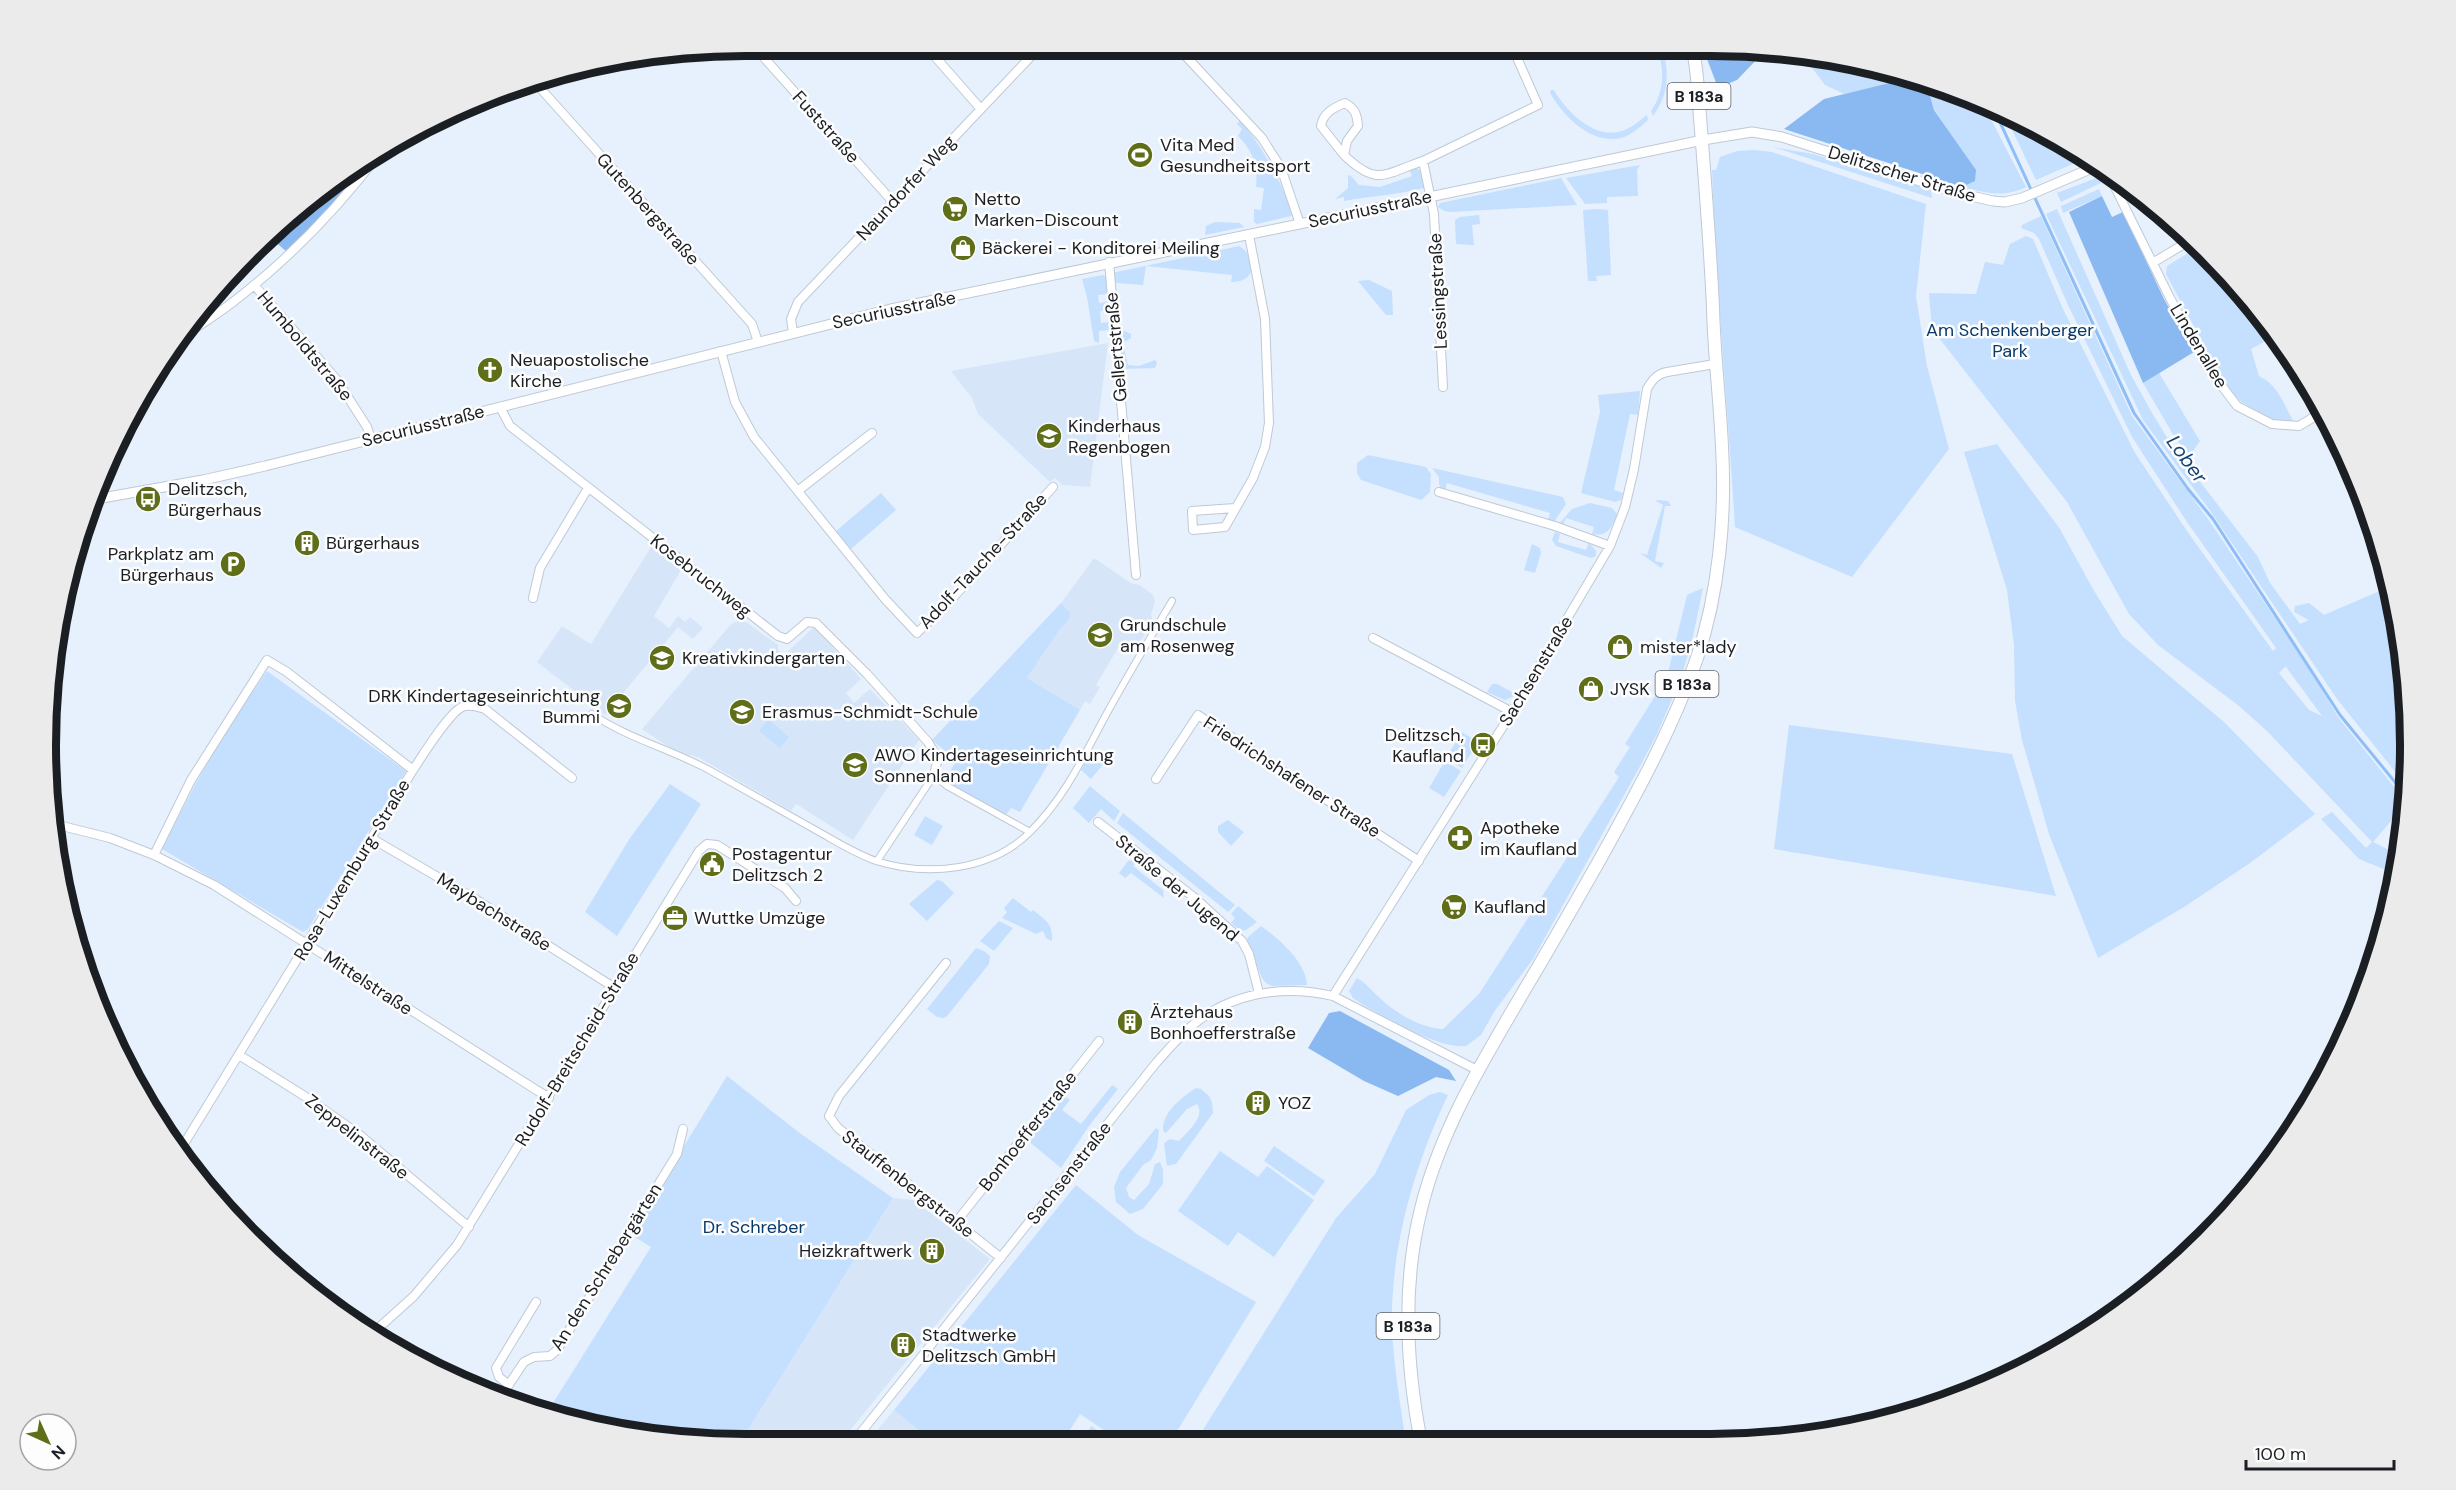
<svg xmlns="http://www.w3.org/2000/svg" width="2456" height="1490" viewBox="0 0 2456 1490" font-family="'DM Sans',sans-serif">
<rect width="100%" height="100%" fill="#e6f1fd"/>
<path fill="#d6e6f8" d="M1108,343l-18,144 -28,-2 -7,-7 -5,4 -72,-68 -6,-16 -21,-27z
M651,547l30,23 -27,46 15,12 9,-12 7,6 5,-5 13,11 -10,11 -15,-12 -73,88 -68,-53 25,-36 29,18z
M1094,558l37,25 9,2 13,10 2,7 -4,12 2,7 -13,21 -22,6 -22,37 4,2 -10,17 -5,-3 -5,9 -53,-32 33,-49 8,-8 3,-8 -10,-10z
M742,619l36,26v5l6,5 30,-28 47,52 -15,14 8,10 16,-14 49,51 -66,100 -57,-36 -5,7 -93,-54 -8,-2 -2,2 -15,-7 -31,-21 89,-105z
M893,1198l21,2 76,59 -148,181 -100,-1z
M894,1410l37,30h-62z"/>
<path fill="#c5dffe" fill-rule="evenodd" d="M1657,51l7,1c5,24 4,44 -11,64l-2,-5c12,-17 15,-40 6,-60z
M1799,51h3l108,29 -66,14 -19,-9z
M1922,83l59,17 45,87c-23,11 -39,6 -64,0l12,-6 1,-11 -41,-61 -5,-17z
M1551,90h3c11,20 39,48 64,42 11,-2 20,-10 29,-17l1,5c-9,8 -20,18 -32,19 -29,2 -53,-24 -66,-46z
M2004,113l80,46 -48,21z
M1240,120c24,29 39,58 53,93l-2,3 -34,8 -3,-2v-13l7,1 3,-22 -8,-1c2,-21 -3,-36 -18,-51l4,-7 -5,-5z
M1773,147l40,7 113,34 5,3 1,7z
M1754,150l18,2 154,52 -10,92 11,70 22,83 -97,128 -117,-50c-7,-119 -19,-238 -23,-357h4l4,-13 17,-6z
M1640,165l-3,5 1,26 -31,1v6l-22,1 -19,-26z
M1413,168h4l6,6 1,14c-27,7 -53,8 -80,13v-4l-9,2 13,-11v-12l2,-1 9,10 21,2 32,-11 -3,-7z
M2099,177l6,4 -44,21 -4,-9z
M1561,178l16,27 -127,7 -6,-1 -6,-4 2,-4z
M2099,189l3,7 -39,17 -2,-7z
M1599,209l9,1 3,65 -15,1 1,5h-9l-5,-71z
M2057,209l74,166 21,38 19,31 87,113 12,26 30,41 9,-4 -15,-8 1,-6 14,-3 15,12 65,-28 16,66 4,136 -72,-90 -126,-187 -68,-92 -97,-206z
M1479,215l1,9 -8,1 2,20 -18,-1 -1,-24 5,-3z
M2041,216l91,200 76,103 106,157 24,41 69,86 -2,17 -7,-7 -25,29 26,13 -3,19 -37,-15 -38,-40 11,-7 34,36 6,-6 -105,-111 -28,-25 -81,-61 -29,-31 -62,-112 -135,-173 -3,-36 47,1 9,-32 18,3 7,-21 16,-8 7,3 30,70 72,144 52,78 86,120 3,-3 -89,-126 -55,-85 -64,-132 -29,-66 -5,-6 -13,-5 1,-3zM2285,667h1l36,49 -13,-6 -30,-37z
M1215,222l25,1 4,4 -39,8 1,-9z
M1239,246c19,11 18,37 -8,36l1,-7 -86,-9 -3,19 -26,-2 -4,-3 -1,-7z
M2198,247l39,36 38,53 -24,13 8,27c19,9 25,28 34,45l-20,-1 -33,-19 -16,-18 -58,-109 1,-8z
M1103,275l3,2 2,17 -10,1 1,8 9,-1 1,8 -9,1 1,12 9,-1v8l-11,1v12l-5,-2 -7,-44 -5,-18z
M1369,280l23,11 1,24h-7l-28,-34z
M1121,329l10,5v4l-8,5 5,22 11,1 16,-6 2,3 -2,5 -32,1 -4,-39z
M2159,373l41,68 -11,16 -15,-21 -31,-53z
M1640,391l-2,24 -8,-1 -16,76 9,3 -2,7 -6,2 -34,-9 19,-81 -2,-17z
M1997,444l63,85 33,60 29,47 102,86 91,92 -65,49 -66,44 -86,51 -49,-124 -27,-94 -7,-39 -1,-56 -7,-55 -43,-138z
M1368,455l58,12 5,7 -1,18 -9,8 -60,-20 -4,-7v-10z
M1432,468l131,29 3,7 -12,18 -6,-2 2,-7 -103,-30 -2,7 -4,-1 -2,-5v-7z
M881,493l15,17 -45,39 -15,-18z
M1657,500l11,1 3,5h-6l-10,55 9,2 -3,5 -21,-15 7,2 16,-50 -7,-4z
M1590,503l22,5 5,6c-5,14 -9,23 -25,20l2,-7 -28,-9 -3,7 -4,-1 13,-15z
M1555,532l5,2 -2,8 28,8 3,-7 7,8v5l-5,2 -35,-12 -4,-6z
M1532,544l8,4 1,5 -6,20 -11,-3z
M1703,588l-11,53 -11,37 -24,56 -19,36 -105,189 -39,53 -13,23 -15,11c-26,4 -90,-32 -113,-48l-4,-7 8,-13c10,6 14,12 22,19 14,15 44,32 64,32l36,-35 140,-217 -5,-5 16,-25 -5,-3 42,-67 20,-82z
M1061,603l10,10 -3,8 -8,8 -33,49 53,32 -60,102 -9,-4 -6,8 -57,-31 -1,-8 9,-16 -24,-21z
M267,671l139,100 -98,158 -5,3 -141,-83 35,-68 34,-58z
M1492,684h5l17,9v3l-9,4 -18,-8z
M768,719l21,18 -9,11 -21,-17z
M1789,725l223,29 44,142 -282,-47z
M1462,732l16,10 -16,26 -16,-10z
M1089,755l15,8 -13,16 -10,-9z
M1445,761l16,10 -17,26 -15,-9z
M670,784l31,20 -84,132 -32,-24 45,-74z
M1090,786l30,25 -6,10 -13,-12 -12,14 -16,-15z
M1123,813l112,92 -7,7 -111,-89z
M925,816l18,10 -11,19 -18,-10z
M1228,820l16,12 -13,14 -13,-14v-6z
M1137,860l-4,6 30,24 1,8 -33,-25 -6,5 -6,-5 9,-12z
M937,880l5,1 12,12 -27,28 -18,-17z
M1013,898l18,14 2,-2c13,11 20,13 19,31l-6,-3 -3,-7 -7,3 -34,-16 5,-6 -3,-4z
M1238,906l19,16 -11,8 -6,1 -9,-8 4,-5 -4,-4z
M999,921l14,7 -19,23 -14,-10z
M1261,926c18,13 45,36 46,59l-35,1 -6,-3 -4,-5 -15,-37 1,-4z
M976,948l8,3 6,5 -1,8 -42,52 -3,2 -7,-1 -10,-8z
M727,1076l74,58 92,64 -151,241h-88l-106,-28 103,-164 -21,-13z
M1112,1085l6,4 -29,37 -28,42 -35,-29 36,-45 8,6 -8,10 19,14z
M1196,1088l5,1 8,7 3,6 1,11 -37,51 -9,2 -3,-23 6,-4 9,2c8,-9 27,-24 18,-37l-10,5 -21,24 -3,-2c-1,-19 19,-34 33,-43z
M1440,1092l8,3c-34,71 -58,154 -56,234 2,38 8,75 14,113l-210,-1 140,-223 39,-44 31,-64 23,-15z
M1156,1128l3,2 -2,18 -6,12 -8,5 -17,23 3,9 5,3 15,-16 6,-20 5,-2 3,8v14l-20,25 -13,5 -14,-12 -2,-15 6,-15z
M1274,1146l51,35 -11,15 -50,-35z
M1220,1151l38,26 9,-11 47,34 -40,57 -36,-25 -10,14 -50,-35z
M1076,1185l62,50 118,67 -85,139h-51l-40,-27 -17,27 -132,-1 -37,-30z
M1091,1426l22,15h-31z"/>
<path fill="#8ab9f1" d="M1704,51h63l-6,4 -24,25 -19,8z
M1906,79l16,4 7,9 5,18 42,60 -1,11 -13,6 -178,-58 40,-30z
M382,151l-94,102 -17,-15 48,-49z
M2102,196l10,21 11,-5 41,87 30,53 -51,31 -74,-171z
M1340,1011l109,59 7,11 -20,-4 -38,19 -34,-15 -56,-33 21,-35z"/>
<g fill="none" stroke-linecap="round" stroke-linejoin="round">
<path stroke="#8fbef7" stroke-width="3" d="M1993,107l141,306 54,76 25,30 127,196 68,83"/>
<g stroke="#bfc9d5" stroke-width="8">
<path id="pedestrian" d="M592,714c37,25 81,36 119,57 36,20 72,41 108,61 18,10 37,22 57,29 51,16 115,10 154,-29
M877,861l57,-86 13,11 83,46c36,-36 53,-75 77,-119 21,-38 43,-75 65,-112"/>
</g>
<g stroke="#bfc9d5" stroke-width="10">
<path id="minor" d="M758,51l135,151
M930,51l50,57
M1181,51l81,87 19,30 19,56
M532,79l220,245 6,18
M1344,155l-23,-29c2,-13 12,-18 24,-23 10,6 12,11 13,23l-11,15 -3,14c33,32 40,19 79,6
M2108,173l62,125 36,67 31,41 35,18 27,2 25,-15
M1109,262l27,313
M2154,262l37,-22
M254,285l83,95 30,47 4,12
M793,333l-2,-14 7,-17 238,-251
M176,341c19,-13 39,-25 57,-39 56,-43 107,-96 149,-152
M721,351l14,51 19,35 131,162 32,34 33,-32 103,-114
M1443,387l-9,-173 -11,-53 115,-56 -24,-54
M500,407l10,19 268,210 9,3 20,-17 9,1 51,51 61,68 10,16 -4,17
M799,490l73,-57
M1439,492l116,34 55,20
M1235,508l-43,3 1,19 32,-3 28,-49 12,-31 4,-24 -4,-104 -16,-84
M533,598l7,-30 48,-80
M1373,638l139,74
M1156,779l42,-64 221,146
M1098,822l98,77 46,42 7,13 10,39
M50,823l60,15 44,17 60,30 335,213
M371,838l101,59 143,91
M154,855l37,-75 76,-120 20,12 126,98
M946,963l-107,133 -10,20 9,12 163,130
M1333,996l179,-284 98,-166 15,-39 9,-38 13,-80c5,-9 10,-15 20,-17l48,-8
M239,1055l67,42 54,38 109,92
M179,1152l234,-382c10,-15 35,-56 49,-63 7,-3 17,0 23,2l87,69
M957,1221l142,-180
M374,1332l40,-36 43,-51 242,-394 8,-7 10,1 68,43 11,13
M509,1385l-10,-8 -3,-9 40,-66
M500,1398l24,-36 10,-5 16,-1 7,-6 120,-196 6,-25
M855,1440l301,-377c10,-11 20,-23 31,-33 40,-37 95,-46 146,-34l144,74"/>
</g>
<g stroke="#bfc9d5" stroke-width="11">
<path id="tertiary" d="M91,500l112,-20 62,-14 626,-157 812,-169 49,-8 30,5 172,55 39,9 12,1 17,-4 75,-32"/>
</g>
<g stroke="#bfc9d5" stroke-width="14">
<path id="primary" d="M171,1144l134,144
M1421,1442c-15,-77 -19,-157 0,-233 20,-82 65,-153 107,-225 24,-40 47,-81 70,-121 37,-67 74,-133 99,-205 22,-66 29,-142 25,-211 -2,-47 -8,-93 -9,-140 -3,-63 -8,-127 -13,-190 -2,-23 -2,-44 -7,-66"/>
</g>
<use href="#pedestrian" stroke="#fff" stroke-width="6"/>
<use href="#minor" stroke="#fff" stroke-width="8"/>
<use href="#tertiary" stroke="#fff" stroke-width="9"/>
<use href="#primary" stroke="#fff" stroke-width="12"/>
</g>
<defs>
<g id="stadium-disc" transform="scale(1.35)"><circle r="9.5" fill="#5f6e19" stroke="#fdfdfd"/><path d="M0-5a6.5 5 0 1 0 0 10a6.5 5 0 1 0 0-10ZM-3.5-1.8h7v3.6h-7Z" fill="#fff"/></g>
<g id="supermarket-disc" transform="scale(1.35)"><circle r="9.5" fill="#5f6e19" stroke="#fdfdfd"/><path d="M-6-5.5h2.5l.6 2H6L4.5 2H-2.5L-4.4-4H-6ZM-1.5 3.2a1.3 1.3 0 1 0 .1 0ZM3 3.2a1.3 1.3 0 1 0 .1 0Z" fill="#fff"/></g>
<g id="shop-disc" transform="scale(1.35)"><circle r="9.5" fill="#5f6e19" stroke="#fdfdfd"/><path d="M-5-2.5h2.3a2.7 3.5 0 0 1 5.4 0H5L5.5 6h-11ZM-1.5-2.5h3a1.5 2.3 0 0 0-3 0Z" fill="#fff"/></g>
<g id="church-disc" transform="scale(1.35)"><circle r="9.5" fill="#5f6e19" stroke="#fdfdfd"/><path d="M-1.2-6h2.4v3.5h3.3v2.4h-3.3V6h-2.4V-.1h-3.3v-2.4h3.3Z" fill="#fff"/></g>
<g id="school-disc" transform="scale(1.35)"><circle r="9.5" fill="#5f6e19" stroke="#fdfdfd"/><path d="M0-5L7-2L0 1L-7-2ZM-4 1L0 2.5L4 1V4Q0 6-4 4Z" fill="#fff"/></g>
<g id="bus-disc" transform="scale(1.35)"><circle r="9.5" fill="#5f6e19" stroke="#fdfdfd"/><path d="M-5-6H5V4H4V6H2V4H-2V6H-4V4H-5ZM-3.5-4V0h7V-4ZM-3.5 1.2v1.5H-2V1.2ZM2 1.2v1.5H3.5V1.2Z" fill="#fff"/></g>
<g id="building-disc" transform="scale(1.35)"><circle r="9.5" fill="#5f6e19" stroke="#fdfdfd"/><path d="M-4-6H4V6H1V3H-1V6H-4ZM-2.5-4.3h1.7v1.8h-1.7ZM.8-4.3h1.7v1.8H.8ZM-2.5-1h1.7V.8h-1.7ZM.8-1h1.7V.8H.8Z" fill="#fff"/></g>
<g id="parking-disc" transform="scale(1.35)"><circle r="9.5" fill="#5f6e19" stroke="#fdfdfd"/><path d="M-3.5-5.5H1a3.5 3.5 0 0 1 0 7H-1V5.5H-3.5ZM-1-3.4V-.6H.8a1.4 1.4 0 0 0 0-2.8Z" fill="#fff"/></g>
<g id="pharmacy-disc" transform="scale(1.35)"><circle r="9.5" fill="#5f6e19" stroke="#fdfdfd"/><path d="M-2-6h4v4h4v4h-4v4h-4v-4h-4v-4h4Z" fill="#fff"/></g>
<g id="civic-disc" transform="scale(1.35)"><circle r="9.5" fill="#5f6e19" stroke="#fdfdfd"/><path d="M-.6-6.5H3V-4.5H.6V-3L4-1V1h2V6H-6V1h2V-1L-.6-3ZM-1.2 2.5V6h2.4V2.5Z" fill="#fff"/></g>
<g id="office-disc" transform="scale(1.35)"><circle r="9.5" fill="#5f6e19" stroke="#fdfdfd"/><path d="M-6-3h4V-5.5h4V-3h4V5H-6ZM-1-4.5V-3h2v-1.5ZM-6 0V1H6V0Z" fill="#fff"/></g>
</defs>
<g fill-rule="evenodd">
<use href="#stadium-disc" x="1140" y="155"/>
<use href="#supermarket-disc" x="955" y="209"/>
<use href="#shop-disc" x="963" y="248"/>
<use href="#church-disc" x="490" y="370"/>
<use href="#school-disc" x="1049" y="436"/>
<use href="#bus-disc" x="148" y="499"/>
<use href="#building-disc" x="307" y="543"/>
<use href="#parking-disc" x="233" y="564"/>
<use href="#school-disc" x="1100" y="635"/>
<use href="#shop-disc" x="1620" y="647"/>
<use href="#school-disc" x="662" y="658"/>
<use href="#shop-disc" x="1591" y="689"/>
<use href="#school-disc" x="619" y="706"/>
<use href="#school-disc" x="742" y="712"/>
<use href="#bus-disc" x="1483" y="745"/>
<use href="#school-disc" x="855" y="765"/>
<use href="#pharmacy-disc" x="1460" y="838"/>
<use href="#civic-disc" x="712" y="864"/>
<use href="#supermarket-disc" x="1454" y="907"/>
<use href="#office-disc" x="675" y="918"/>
<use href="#building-disc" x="1130" y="1022"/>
<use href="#building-disc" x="1258" y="1103"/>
<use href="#building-disc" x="932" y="1251"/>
<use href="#building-disc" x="903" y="1345"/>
</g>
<g text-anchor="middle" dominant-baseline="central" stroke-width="5" stroke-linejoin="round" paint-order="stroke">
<g fill="#fdfdfd" stroke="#5f6264" stroke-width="1.5">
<rect x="1667.5" y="83" width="63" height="26" rx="4.5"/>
<rect x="1655.5" y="671" width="63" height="26" rx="4.5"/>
<rect x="1376.5" y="1313" width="63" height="26" rx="4.5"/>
</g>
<g font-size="16" font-weight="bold" fill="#1b1f23">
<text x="1699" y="96">B 183a</text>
<text x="1687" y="684">B 183a</text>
<text x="1408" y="1326">B 183a</text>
</g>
<g font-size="18" fill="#1b1f23" stroke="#fdfdfd">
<text transform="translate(826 127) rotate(48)">Fuststraße</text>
<text transform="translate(1902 174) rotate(17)">Delitzscher Straße</text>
<text transform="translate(906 188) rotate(-47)">Naundorfer Weg</text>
<text transform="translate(648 209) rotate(48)">Gutenbergstraße</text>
<text transform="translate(1370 209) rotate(-12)">Securiusstraße</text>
<text transform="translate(1438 291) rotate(-93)">Lessingstraße</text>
<text transform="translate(894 310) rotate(-12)">Securiusstraße</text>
<text transform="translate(305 346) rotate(50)">Humboldtstraße</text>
<text transform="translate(2199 346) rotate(59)">Lindenallee</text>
<text transform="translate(1116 347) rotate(-95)">Gellertstraße</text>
<text transform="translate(423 426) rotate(-14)">Securiusstraße</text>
<text transform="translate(983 561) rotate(-47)">Adolf-Tauche-Straße</text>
<text transform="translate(701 576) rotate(38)">Kosebruchweg</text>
<text transform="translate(1536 671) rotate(-59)">Sachsenstraße</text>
<text transform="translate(1292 777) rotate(33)">Friedrichshafener Straße</text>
<text transform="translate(352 870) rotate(-59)">Rosa-Luxemburg-Straße</text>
<text transform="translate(1177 888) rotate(40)">Straße der Jugend</text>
<text transform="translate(494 912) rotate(32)">Maybachstraße</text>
<text transform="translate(368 983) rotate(33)">Mittelstraße</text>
<text transform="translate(577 1049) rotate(-59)">Rudolf-Breitscheid-Straße</text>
<text transform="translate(1028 1131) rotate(-52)">Bonhoefferstraße</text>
<text transform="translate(357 1137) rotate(38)">Zeppelinstraße</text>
<text transform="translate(1069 1173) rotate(-52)">Sachsenstraße</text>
<text transform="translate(908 1184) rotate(38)">Stauffenbergstraße</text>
<text transform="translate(606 1267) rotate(-58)">An den Schrebergärten</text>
</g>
<g font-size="18" fill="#1b1f23" stroke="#fdfdfd" text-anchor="start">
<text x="1160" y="145">Vita Med<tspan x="1160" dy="21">Gesundheitssport</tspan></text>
<text x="974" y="199">Netto<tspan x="974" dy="21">Marken-Discount</tspan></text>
<text x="982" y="248">Bäckerei - Konditorei Meiling</text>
<text x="510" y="360">Neuapostolische<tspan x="510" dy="21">Kirche</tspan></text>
<text x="1068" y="426">Kinderhaus<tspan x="1068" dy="21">Regenbogen</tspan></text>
<text x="168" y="489">Delitzsch,<tspan x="168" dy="21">Bürgerhaus</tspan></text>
<text x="326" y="543">Bürgerhaus</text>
<text x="214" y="554" text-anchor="end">Parkplatz am<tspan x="214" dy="21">Bürgerhaus</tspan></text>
<text x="1120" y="625">Grundschule<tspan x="1120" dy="21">am Rosenweg</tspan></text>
<text x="1640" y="647">mister*lady</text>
<text x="682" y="658">Kreativkindergarten</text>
<text x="1610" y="689">JYSK</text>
<text x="600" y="696" text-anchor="end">DRK Kindertageseinrichtung<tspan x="600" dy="21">Bummi</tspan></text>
<text x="762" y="712">Erasmus-Schmidt-Schule</text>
<text x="1464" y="735" text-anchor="end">Delitzsch,<tspan x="1464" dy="21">Kaufland</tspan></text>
<text x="874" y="755">AWO Kindertageseinrichtung<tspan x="874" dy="21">Sonnenland</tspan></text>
<text x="1480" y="828">Apotheke<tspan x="1480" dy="21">im Kaufland</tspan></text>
<text x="732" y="854">Postagentur<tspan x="732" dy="21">Delitzsch 2</tspan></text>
<text x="1474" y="907">Kaufland</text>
<text x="694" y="918">Wuttke Umzüge</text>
<text x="1150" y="1012">Ärztehaus<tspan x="1150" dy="21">Bonhoefferstraße</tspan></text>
<text x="1278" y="1103">YOZ</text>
<text x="912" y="1251" text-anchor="end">Heizkraftwerk</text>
<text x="922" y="1335">Stadtwerke<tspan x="922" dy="21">Delitzsch GmbH</tspan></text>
</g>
<g font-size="18" fill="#07396a" stroke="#fdfdfd">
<text x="2010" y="330">Am Schenkenberger<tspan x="2010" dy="21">Park</tspan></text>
<text x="754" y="1227">Dr. Schreber</text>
</g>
<g font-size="20" font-style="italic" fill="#134376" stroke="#fdfdfd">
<text transform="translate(2187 459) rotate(54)">Lober</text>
</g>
</g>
<path d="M0 0H2456V1490H0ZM745 56H1711A689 689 0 0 1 2400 745V745A689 689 0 0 1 1711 1434H745A689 689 0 0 1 56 745V745A689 689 0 0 1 745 56Z" fill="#ebebec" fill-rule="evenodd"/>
<path fill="none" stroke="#1b1f23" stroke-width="8" d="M745 56H1711A689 689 0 0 1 2400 745V745A689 689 0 0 1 1711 1434H745A689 689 0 0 1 56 745V745A689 689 0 0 1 745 56Z"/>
<g transform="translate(48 1442) rotate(135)"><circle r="28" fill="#fdfdfd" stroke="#a3a4a6" stroke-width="1.5"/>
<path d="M0-4.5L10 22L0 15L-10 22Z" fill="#5f6e19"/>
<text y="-9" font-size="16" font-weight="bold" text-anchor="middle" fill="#1b1f23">N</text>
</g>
<path d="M2246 1460v9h148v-9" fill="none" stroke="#1b1f23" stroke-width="3"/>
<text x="2255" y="1460" font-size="18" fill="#1b1f23" stroke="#fdfdfd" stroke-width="4.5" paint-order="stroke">100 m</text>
</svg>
